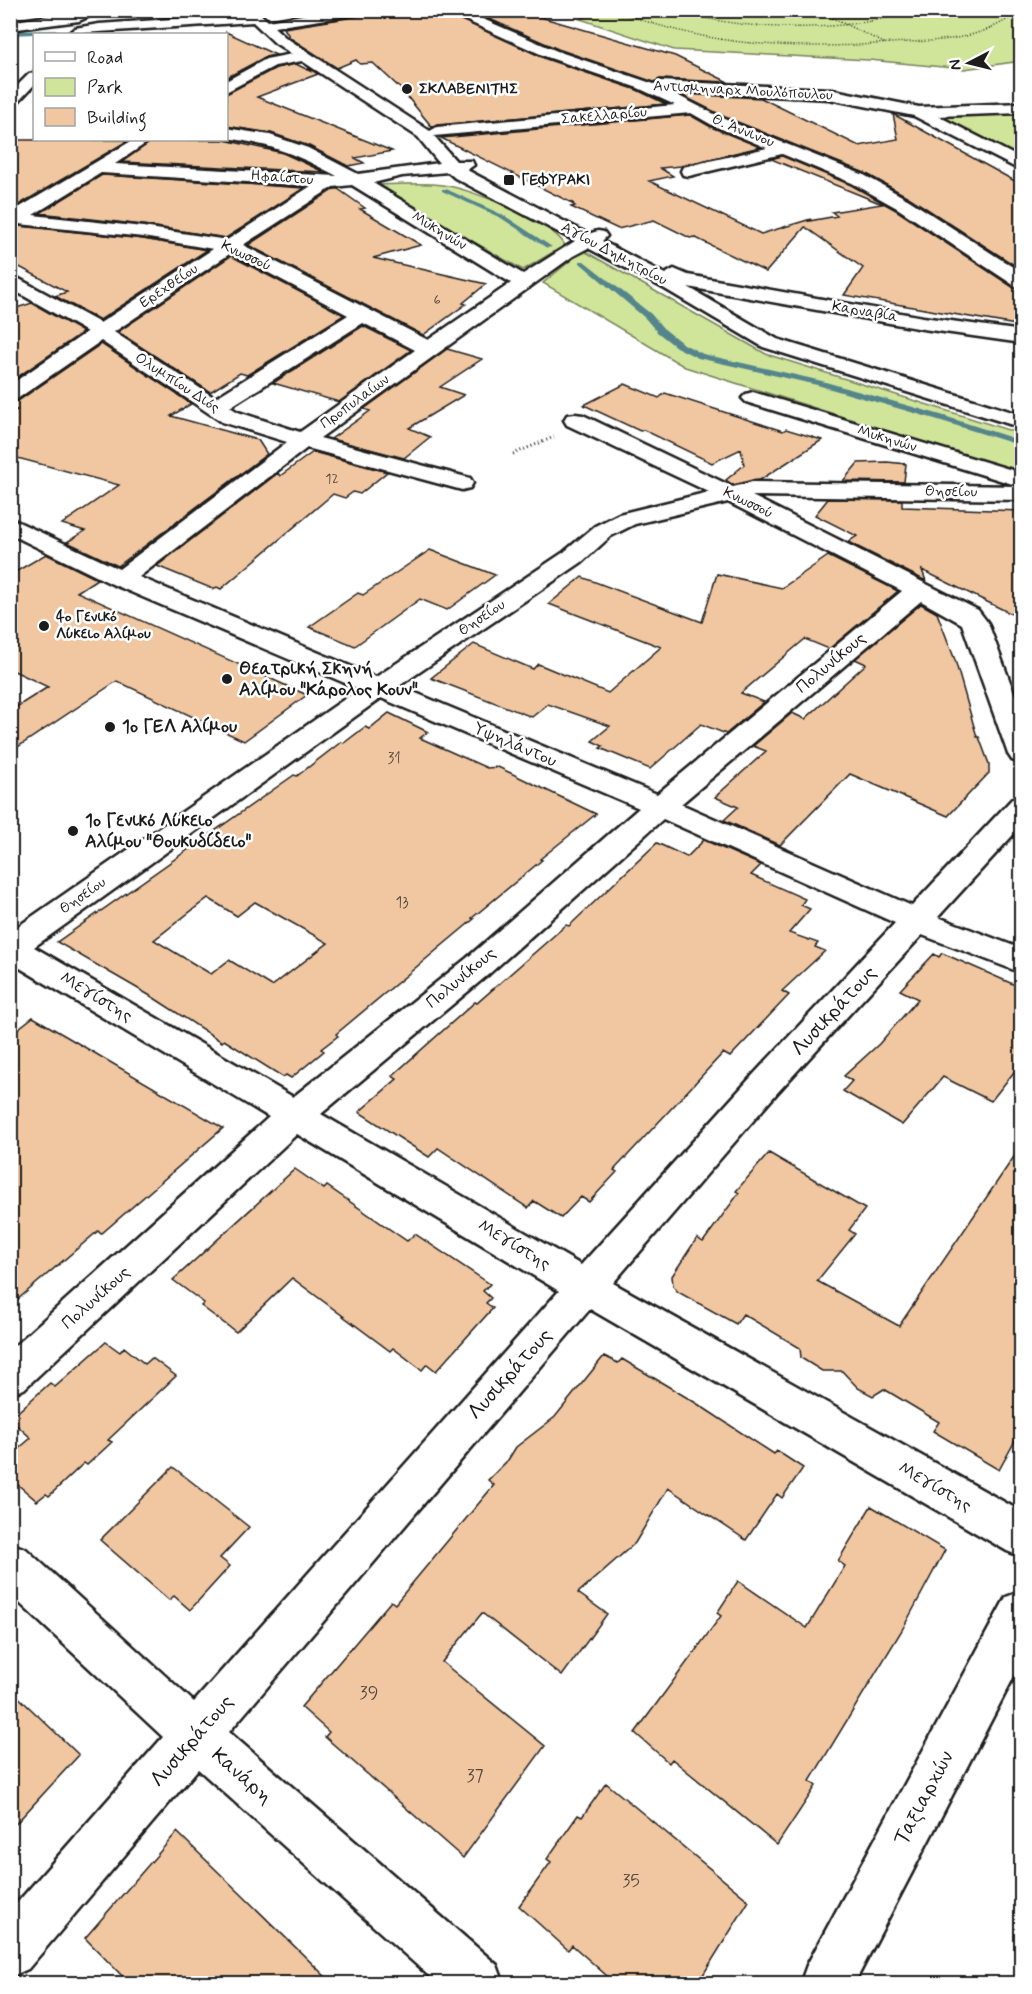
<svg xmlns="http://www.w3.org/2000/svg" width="1032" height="1994" viewBox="0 0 1032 1994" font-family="Mynerve,sans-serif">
<rect width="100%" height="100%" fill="#fff"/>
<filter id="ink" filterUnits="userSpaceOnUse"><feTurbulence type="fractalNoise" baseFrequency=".0167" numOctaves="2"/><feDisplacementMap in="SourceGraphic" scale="12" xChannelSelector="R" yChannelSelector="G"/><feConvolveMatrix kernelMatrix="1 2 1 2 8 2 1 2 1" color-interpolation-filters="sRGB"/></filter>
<g filter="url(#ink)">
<path fill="#d0e59a" stroke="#76805b" stroke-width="1.5" d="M600,11h421v50l-57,8 -95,-9 -195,-10 -94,-31z
M1021,112v50l-75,-42 -2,-4z
M374,185c23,0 47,-3 69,0 27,3 109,37 122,60l-42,25z
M586,252l180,102 255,80v39l-336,-106 -142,-84 32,-26z"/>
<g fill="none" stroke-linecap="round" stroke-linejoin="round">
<path fill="#55858c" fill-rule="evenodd" d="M59,30l-2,3 -47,2v-4z
M442,189h4l59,27 47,31 -5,1 -46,-30 -59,-27z
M580,261h4l67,53 12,14 19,15 21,11 119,27 119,34 81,26v5l-87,-27 -118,-34 -119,-27 -22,-11 -19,-15 -12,-14 -65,-55z"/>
</g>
<path fill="#f1c7a1" stroke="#1c1c1c" stroke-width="1.5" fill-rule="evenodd" d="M368,10h73l105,49 91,31 29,14 -229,21 -5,2 -31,-38 -28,-26 -13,1 -4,-4 -19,8 -47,-30 -6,-10 76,-12z
M469,10h47l159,46 53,26 -68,-3 -6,3 -96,-33z
M226,32l50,23 -11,2 -39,21z
M296,64l14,7 -2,-3 10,6 -61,23 135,54 -37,7 9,5 -16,3 -39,-20 -38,-13 -45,-7v-32l50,-26z
M679,94l82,4 98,48 39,-7 -5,-25 129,71v85l-112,-72 -45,-25 -140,-56z
M690,115l21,12 49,20 -79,19 -21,2 13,8 -24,5 112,53 50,-15 -2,2 28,-5 -5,-4 50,-8 -111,-45 11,-3 69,29 45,25 118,78 8,2v36l-178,-31 19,-27 -58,-41 -39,45 -72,-35 -4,1 -36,-18 -36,9 -47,-22 4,-1 -3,-2h2l-133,-66z
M10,140h119l-119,70z
M153,140h71l59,13 41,19 -202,-10z
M102,175l202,13 -78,50 -83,-13 -103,-12z
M334,189h4l27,19 -5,1 61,36 -48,13 113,26 -23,19 3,1 -43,31 -175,-90z
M19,226l124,13 64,11 -107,70 -45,-24 12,-4 -57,-30v-33z
M231,256l113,59 -97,60 -7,-2 -30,19 -92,-60z
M32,303l51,29 -73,50v-72z
M363,326l48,24 -72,52 -66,-19z
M101,344l90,60 -20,12 87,24 9,14 -149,112 -51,-24 18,-11 -23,-7 57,-39 -109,-29v-42l7,-4 -7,-2v-5l8,-2z
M447,349l35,10 -42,28 24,8 -55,33 21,9 -26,21 -73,-19 39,-28 -6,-2z
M625,384l34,14 6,-5 118,38 3,-2 36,11 -62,40 -27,5 -7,-5 18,-15 -3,-16 -29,14 -68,-33 -4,1 -56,-26z
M313,452l74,20 -27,22 -7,-2 -8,6 -12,-4 -112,95 -4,-2 -4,2 -56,-23 121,-93 2,3z
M887,462l19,2 -2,18 -61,-1 15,-18z
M828,499l74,1v7l120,4v108l-100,-49 4,11 -78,-39 9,-6 -42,-21z
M430,550l65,25 -48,35 -27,-11 -65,47 -46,-19 49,-34 5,2z
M46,554l51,25 -20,13 230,103 -63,46 -127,-60 -107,71v-41l38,-24 -38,-18v-94z
M828,556l70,35 -69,58 -24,-10 -64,54 23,9 -38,32 -25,-10 -51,45 -50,-21 3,-2 -11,-5 18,-15 -62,-22 -16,13 -101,-39 43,-34 59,25 5,-5 70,29 53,-46 -112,-43 33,-27 120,45 15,-48 65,14z
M921,604l16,9 18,47 22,77h2l10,27v9l-41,43 -98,-42 -70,71 -56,-25 14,-13 -23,-10 51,-46 -13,-5 39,-33 13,6 61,-55 -11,-5z
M389,713l39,19 -8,6 67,30 11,-1 98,47 -56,45 2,1 -70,58 2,1 -138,115 2,2 -17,13 3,2 -33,27 -5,-3 -3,2 -59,-37 -2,2 -68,-44 -97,-56 237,-167 3,1 44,-34 3,1 21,-16 4,2zM208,898l29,18 18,-14 73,41 -56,43 -43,-26 -18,14 -57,-34z
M704,840l57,25 -10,10 54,24 -4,6 9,4 -21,24 29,10 -3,4 10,4 -43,40 7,4 -59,62 -7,-4 -109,117 3,2 -28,30 -8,-5 -20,21 -27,-17 -6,7 -90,-60 -9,9 -70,-45 38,-33 -5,-3 83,-74 2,1 89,-78 3,1 88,-83 30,14z
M942,953l80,35v74l-31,39 -48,-24 -41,48 -59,-34 9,-10 -8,-5 35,-32 39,-45 -18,-9 34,-36 5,3z
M33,1017l190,111 -122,106 -3,-3 -88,75v-271z
M1022,1145v283l-23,42 -66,-39 6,-9 -55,-33 -11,7 -15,-8 -16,-17h-20l-21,-13 -1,-10 -57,-34 -7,10 -58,-32 -5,-6 -1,-10 25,-38 6,4 36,-49 -3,-2 33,-38 96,56 -16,21 6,4 -38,47 82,45z
M295,1169l29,20 3,-3 80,55 8,-7 75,50 -7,7 8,7 -5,5 7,5 -57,63 -9,-7 -5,6 -29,-22 -3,3 -98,-73 -56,54 -35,-26 3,-3 -31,-23z
M106,1342l14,10 4,-5 21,17 7,-6 24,18 -68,64 4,2 -25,23 -3,-2 -35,33 -3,-2 -9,7 -27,-23v-22l21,-18 -21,-19 40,-36 5,4z
M604,1356l14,7 4,-4 74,44 78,51 3,-3 26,17 -21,30 -5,-4 -31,46 -78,-52 -33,55 -57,50 29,21 -45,62 -80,-63 -40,49 103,84 -82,112 -138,-121 4,-5 -28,-25 90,-106 4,3 99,-119 -6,-5 20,-20 8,-13 39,-30z
M173,1467l76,60 -29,31 10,8 -40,44 -16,-14 -5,4 -69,-60z
M871,1506l74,44 -43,80 -92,151 6,5 -39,59 -105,-86 -3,4 -34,-30 86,-117 -4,-3 21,-32 69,47 38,-62 -7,-5z
M10,1689l69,66 -69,75z
M606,1783l143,118 -51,82h-83l-43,-38 -4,5 -49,-44 32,-44 -4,-3 31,-44 4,2z
M177,1832l64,62 91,89h-203l-44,-45z"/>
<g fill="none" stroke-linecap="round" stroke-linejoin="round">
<g stroke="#1c1c1c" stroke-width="5">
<path id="minor" d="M84,10h19l-24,11 -69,9v-8z
M242,10h14l12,11 62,-11h36l-6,4 -86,13 11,10 145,94 7,-4 238,-22 -37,-17 -91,-31 -104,-47h19l95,41 97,33 6,-3 169,8 90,18 103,-4v10l-84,3 84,43v12l-108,-55 -85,-17 -160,-8 55,28 140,56 45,25 113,73v15l-7,-2 -118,-78 -45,-25 -70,-29 -93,22 -6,-1 -2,-4 2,-4 84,-19 -55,-23 -21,-12 -257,23 22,25h16l2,4 -7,5 121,64 10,-3 6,1 3,4 -5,5 63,33 9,-5 14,6 235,42 99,14v12l-99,-14 -235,-42 89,52 245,76v13l-259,-81 -98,-58 -77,-41 -15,8 -253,182 150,40 3,5 -3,5 -8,2 -155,-42 -168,129 237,100 188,-125 31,-26 24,-12 90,-22 -142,-67 -3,-5 3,-5 8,-1 8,1 150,72 19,-5 267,4 -273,-84 -4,-4 4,-4 7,-2 269,81v27l-270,-4 226,114 10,13 34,91v49l-10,-3 -4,-6 -46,-130 -41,-23 -240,203 231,102 100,-107 10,-2v28l-84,92 84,32v24l-100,-38 -145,158 -164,190 409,229v45l-15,-6 -417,-242 -361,423 268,233 7,19h-66l-240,-215 -170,200 -18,8v-66l153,-174 -153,-143v-51l16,6 168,153 365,-411 -262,-157 -273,255 -14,5v-44l259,-233 -259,-155v-30l349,-243 -247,-105 -102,-50v-16l109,51 168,-127 -65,-20 -121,-81 -84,58 -7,2v-16l77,-53 -77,-44v-14l90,49 113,-74 -70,-12 -124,-13 -9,3v-14l123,-73h18l-36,24 222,12c-42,-22 -63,-31 -111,-38v-10l44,7 38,13 50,26 81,-11 -21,-26 -116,-76 -27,5 -49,26v-11l40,-22 26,-5 -17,-11 -22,-21 -185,12 7,-6 24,-4 146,-10zM448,172l7,6 120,63 -52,33 -150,-91 29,-7zM101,173l210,13 -84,54 -84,-13 -110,-12zM352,185l159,98 -83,57 -185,-95 90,-58zM231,253l117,62 -133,83 -101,-66zM363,323l52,27 -115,82 -62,-20 -8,-5zM728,502l174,89 -245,203 -258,-108 183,-124 29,-26 24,-12zM381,698l258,110 -172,150 -174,139 -259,-150zM663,819l232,104 -142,152 -172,190 -260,-151 168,-140z
M34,73v12l-19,20 -5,1v-13l19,-19z
M1022,1591v70l-168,323h-54l7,-19 199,-368z"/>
</g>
<path stroke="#1c1c1c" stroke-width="1.5" stroke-dasharray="1 2" stroke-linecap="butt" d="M614,10c95,37 177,40 277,33 29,-2 58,-1 86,-10 16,-4 30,-14 45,-21
M675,10c71,23 170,23 241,0
M816,10l70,34"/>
<path stroke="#1c1c1c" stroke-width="3" stroke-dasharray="1 3" stroke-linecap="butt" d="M513,454l41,-17"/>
<use href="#minor" fill="#fff" fill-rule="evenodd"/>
</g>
</g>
<g fill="#1c1c1c" stroke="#fff" stroke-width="2">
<circle cx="407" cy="89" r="6"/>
<rect x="503" y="174" width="12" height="12" rx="3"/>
<circle cx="44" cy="626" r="6"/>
<circle cx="227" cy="679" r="6"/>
<circle cx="110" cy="727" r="6"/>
<circle cx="73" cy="831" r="6"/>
</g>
<g text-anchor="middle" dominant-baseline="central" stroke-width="5" stroke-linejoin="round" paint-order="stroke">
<g font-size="14" fill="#51473d">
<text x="437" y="300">6</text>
<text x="332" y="479">12</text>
</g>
<g font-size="15" font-weight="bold" fill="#1c1c1c" stroke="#fff" text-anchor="start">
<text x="419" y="89">ΣΚΛΑΒΕΝΙΤΗΣ</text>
<text x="521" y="180">ΓΕΦΥΡΑΚΙ</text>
<text x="56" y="617">4ο Γενικό<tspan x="56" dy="17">Λύκειο Αλίμου</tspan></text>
</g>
<g font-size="15" fill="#1c1c1c" stroke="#fff">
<text transform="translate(743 91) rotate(3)">Αντισμηναρχ Μουλόπουλου</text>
<text transform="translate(604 116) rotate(-5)">Σακελλαρίου</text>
<text transform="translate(743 131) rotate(22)">Θ. Άννινου</text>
<text transform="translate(282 178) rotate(4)">Ηφαίστου</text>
<text transform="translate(439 231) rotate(31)">Μυκηνών</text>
<text transform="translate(614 254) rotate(28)">Αγίου Δημητρίου</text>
<text transform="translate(246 256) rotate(25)">Κνωσσού</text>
<text transform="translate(169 286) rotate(-34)">Ερεχθείου</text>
<text transform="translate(865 312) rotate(10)">Καρναβία</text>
<text transform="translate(177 383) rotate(33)">Ολυμπίου Διός</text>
<text transform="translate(355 402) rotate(-36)">Προπυλαίων</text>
<text transform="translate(887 439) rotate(17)">Μυκηνών</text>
<text transform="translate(951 492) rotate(1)">Θησείου</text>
<text transform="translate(748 503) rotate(26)">Κνωσσού</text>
<text transform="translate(482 618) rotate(-34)">Θησείου</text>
<text transform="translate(83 896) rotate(-35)">Θησείου</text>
</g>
<g font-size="15" fill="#51473d">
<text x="394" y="759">31</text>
<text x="402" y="903">13</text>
</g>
<g font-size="18" fill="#1c1c1c" stroke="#fff">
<text transform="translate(831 663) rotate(-40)">Πολυνίκους</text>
<text transform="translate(515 745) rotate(23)">Υψηλάντου</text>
<text transform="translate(461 978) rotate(-40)">Πολυνίκους</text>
<text transform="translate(96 997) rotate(31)">Μεγίστης</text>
<text transform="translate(514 1245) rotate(31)">Μεγίστης</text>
<text transform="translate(96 1298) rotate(-42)">Πολυνίκους</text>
<text transform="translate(935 1487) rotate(30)">Μεγίστης</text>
</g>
<g font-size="18" font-weight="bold" fill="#1c1c1c" stroke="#fff" text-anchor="start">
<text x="239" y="669">Θεατρική Σκηνή<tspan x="239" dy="21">Αλίμου "Κάρολος Κουν"</tspan></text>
<text x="122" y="727">1ο ΓΕΛ Αλίμου</text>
<text x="85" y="821">1ο Γενικό Λύκειο<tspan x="85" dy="21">Αλίμου "Θουκυδίδειο"</tspan></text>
</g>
<g font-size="18" fill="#51473d">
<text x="369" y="1693">39</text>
<text x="475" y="1776">37</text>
<text x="631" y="1881">35</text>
</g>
<g font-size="21" fill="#1c1c1c" stroke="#fff">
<text transform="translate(834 1011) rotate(-47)">Λυσικράτους</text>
<text transform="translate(510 1374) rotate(-48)">Λυσικράτους</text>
<text transform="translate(192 1741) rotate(-49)">Λυσικράτους</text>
<text transform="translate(242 1776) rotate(41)">Κανάρη</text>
<text transform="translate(924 1798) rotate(-62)">Ταξιαρχών</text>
</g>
</g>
<rect width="1032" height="1994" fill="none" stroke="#fff" stroke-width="36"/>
<rect x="18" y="18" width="996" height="1958" fill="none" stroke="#1c1c1c" stroke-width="2" filter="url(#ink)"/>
<rect x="33" y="33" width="195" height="108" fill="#ffffff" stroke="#a4a4a4" stroke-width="1.5"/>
<rect x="45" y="52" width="30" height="9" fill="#ffffff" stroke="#a4a4a4" stroke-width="1.5"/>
<text x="87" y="63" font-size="18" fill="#1c1c1c">Road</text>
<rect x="45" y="78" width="30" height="18" fill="#d0e59a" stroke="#a4a4a4" stroke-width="1.5"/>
<text x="87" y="93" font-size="18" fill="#1c1c1c">Park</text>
<rect x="45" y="108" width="30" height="18" fill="#f1c7a1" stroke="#a4a4a4" stroke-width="1.5"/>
<text x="87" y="123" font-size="18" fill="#1c1c1c">Building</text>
<g transform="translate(969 63) rotate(263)" stroke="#ffffff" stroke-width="4.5" paint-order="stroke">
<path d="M0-4.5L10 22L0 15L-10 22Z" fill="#1c1c1c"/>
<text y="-9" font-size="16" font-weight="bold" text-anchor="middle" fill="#1c1c1c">N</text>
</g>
</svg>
